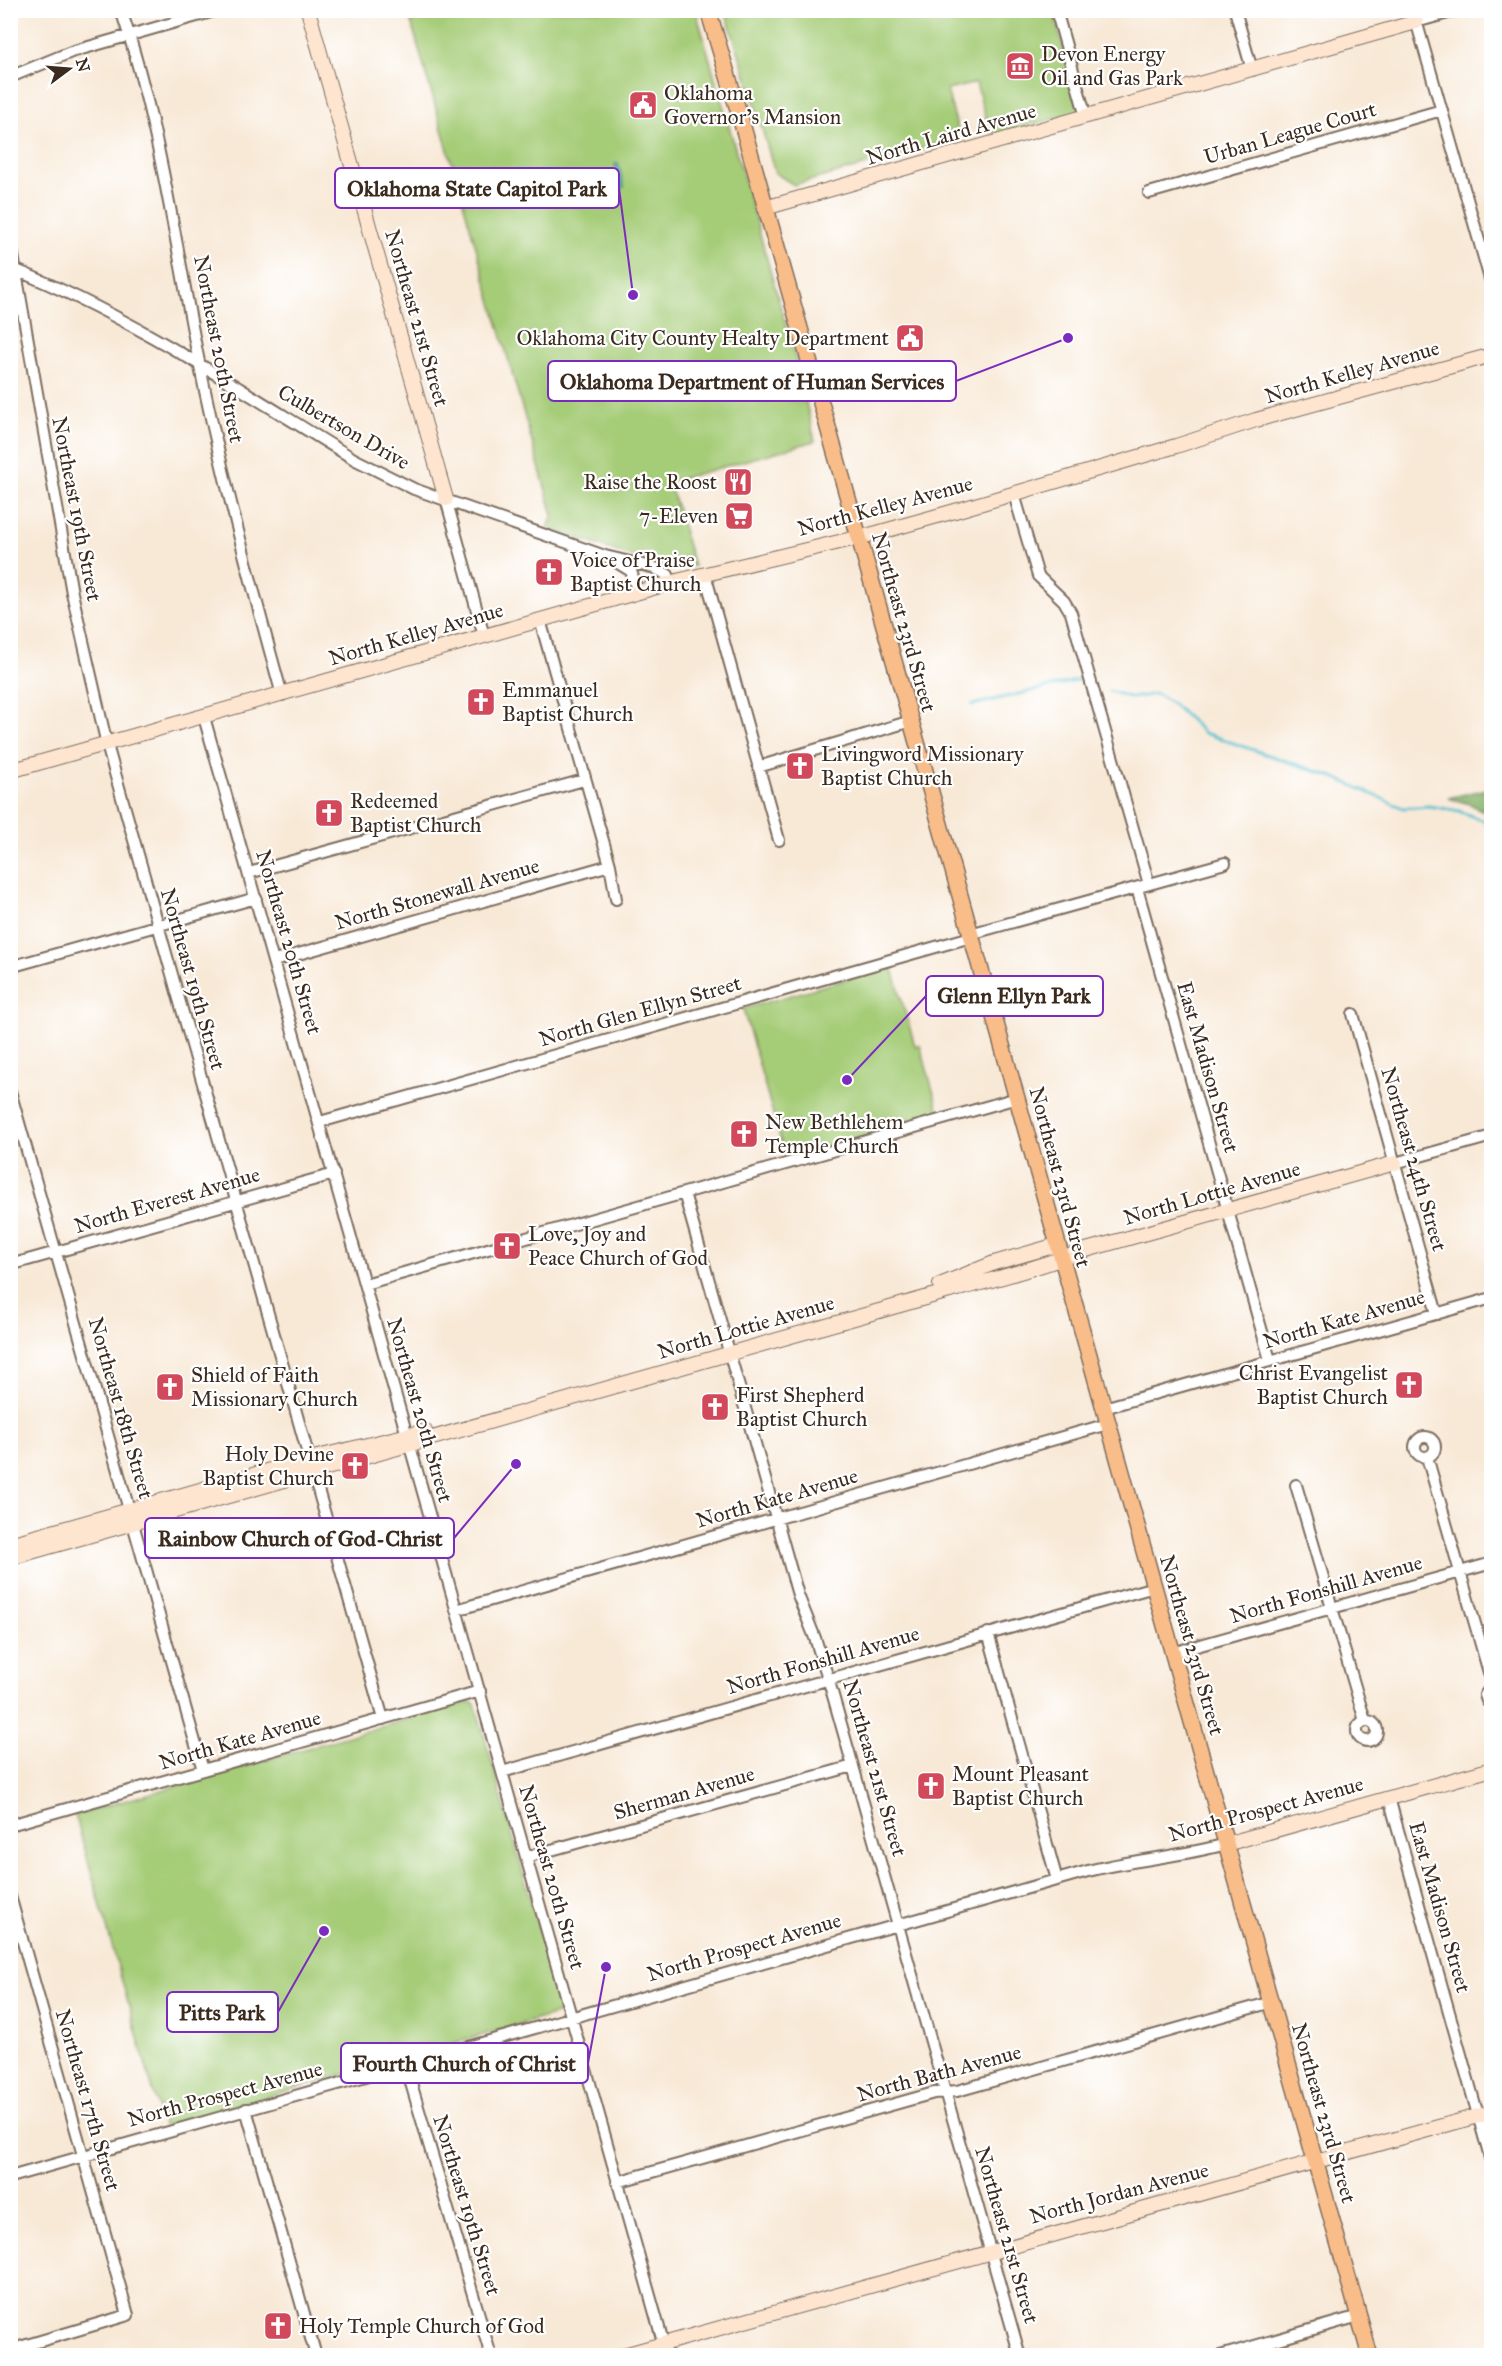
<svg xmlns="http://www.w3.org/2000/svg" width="1502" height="2366" viewBox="0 0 1502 2366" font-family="'IM FELL Great Primer',serif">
<rect width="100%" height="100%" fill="#fff"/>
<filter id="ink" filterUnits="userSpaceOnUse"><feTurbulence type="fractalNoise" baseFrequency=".0167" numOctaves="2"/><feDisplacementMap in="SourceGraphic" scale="12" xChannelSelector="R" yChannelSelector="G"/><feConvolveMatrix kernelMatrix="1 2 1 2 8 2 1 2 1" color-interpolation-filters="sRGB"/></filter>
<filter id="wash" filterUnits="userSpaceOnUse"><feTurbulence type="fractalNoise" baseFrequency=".008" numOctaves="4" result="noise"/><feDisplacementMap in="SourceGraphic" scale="24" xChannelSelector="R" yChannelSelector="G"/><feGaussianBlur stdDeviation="1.35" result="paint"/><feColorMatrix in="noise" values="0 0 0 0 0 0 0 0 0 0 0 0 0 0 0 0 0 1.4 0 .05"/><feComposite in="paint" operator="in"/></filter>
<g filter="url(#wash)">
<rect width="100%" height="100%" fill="#f8e9d7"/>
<path fill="#a5cc77" stroke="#707b4a" stroke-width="1.5" d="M408,11h288l99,346 20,84 -146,41 25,84 -21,2 -17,-3 -108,-37 5,-13z
M725,11h328l27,97 -2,4 -80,22 -6,-2 -4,-6 -12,-43 -29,7 11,40 -5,11 -159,44 -19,-12 -23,-79z
M892,966l23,80 5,-1 20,70 -154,44 -43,-150z
M467,1702l7,1 2,4 84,297v9l-397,113 -88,-311z"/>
<path fill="#84b068" stroke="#606d43" stroke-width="1.5" d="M1491,788v27l-21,-11 -22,-6z"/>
<path fill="#53becf" stroke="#477476" stroke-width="1.5" d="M618,163l6,24 -12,4 -1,-17 6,-2 -2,-8z"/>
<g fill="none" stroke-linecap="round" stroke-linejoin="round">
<path stroke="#53becf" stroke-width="3" d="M1109,691l23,7 24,-4 18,11 30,28 132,45 67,30 26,-2 30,5 33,13
M972,705l107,-25"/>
</g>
</g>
<g filter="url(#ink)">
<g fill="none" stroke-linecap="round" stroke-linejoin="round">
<g stroke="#7d6d5f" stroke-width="14">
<path id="street" d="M121,10c37,110 53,224 75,337 23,117 54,232 86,348
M1056,10l30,107
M1235,10l17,60
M1413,10l79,276
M1416,22l43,-12
M10,77l61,-25 147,-42
M1149,193l293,-83
M10,238l62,355 35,152 276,974
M11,268c122,49 231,123 343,191l60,30 191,67 50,12 13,7 3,8
M1014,494l24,82 26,25 7,12 78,271
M446,499l38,137
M613,560l18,11 7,22
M705,574l74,266
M540,620l70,245 6,34
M204,717l463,1639
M758,767l153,-46
M249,873l335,-93
M1137,888l133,472
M970,934l255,-71
M274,961l336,-96
M10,967l246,-69
M1353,1014l84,300
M10,1091l193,679
M320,1122l651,-185
M1395,1163l97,-27
M684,1193l114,402 17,43 13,40 192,678
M10,1265l324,-91
M365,1284l652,-186
M1104,1408l388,-110
M1415 1447a10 10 0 1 1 20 0a10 10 0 1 1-20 0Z
M1427,1457l65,226
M1296,1485l69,236
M456,1610l652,-186
M988,1633l69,247
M1172,1653l320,-90
M1492,1686l-7,9 2,6 5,4
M1357 1731a10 10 0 1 1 20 0a10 10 0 1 1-20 0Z
M502,1772l652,-185
M1389,1798l103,367
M10,1825l470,-134
M526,1857l327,-91
M10,1896l118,419 -118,35
M406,2066l85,290
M246,2109l70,247
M10,2177l1078,-306c46,-12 93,-14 138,-27
M617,2182l317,-89 23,-2 315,-89
M1220,2356l139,-40"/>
</g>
<g stroke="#7d6d5f" stroke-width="16">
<path id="secondary" d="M308,10l138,489
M765,208l651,-186
M10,771l671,-191 196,-47 78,-22 221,-65 80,-26 236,-65
M940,1285l54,-22 63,-18
M10,1544l299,-85 116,-28
M10,1558l936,-266c48,-12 94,-25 140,-42l309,-87
M1226,1844l266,-75
M620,2356l872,-244"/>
</g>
<g stroke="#7d6d5f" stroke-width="18">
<path id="primary" d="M708,10l31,103 172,608 459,1635"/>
</g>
<use href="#street" stroke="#fff" stroke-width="10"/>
<use href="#secondary" stroke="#fde5d0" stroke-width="14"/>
<use href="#primary" stroke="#f9bd89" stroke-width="15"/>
</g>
</g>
<defs>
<g id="museum-square" transform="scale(1.5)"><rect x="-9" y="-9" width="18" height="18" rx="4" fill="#d1495b" stroke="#fff"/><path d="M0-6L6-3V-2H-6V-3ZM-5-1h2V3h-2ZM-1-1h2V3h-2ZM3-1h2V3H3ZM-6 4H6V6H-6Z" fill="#fff"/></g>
<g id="civic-square" transform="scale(1.5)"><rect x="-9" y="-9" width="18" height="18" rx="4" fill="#d1495b" stroke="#fff"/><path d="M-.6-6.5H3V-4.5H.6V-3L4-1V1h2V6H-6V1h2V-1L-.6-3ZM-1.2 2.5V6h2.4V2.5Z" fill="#fff"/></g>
<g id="restaurant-square" transform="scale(1.5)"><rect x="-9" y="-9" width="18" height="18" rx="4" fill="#d1495b" stroke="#fff"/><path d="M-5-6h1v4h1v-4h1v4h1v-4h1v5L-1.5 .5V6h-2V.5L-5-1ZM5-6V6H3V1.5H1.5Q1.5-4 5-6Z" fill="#fff"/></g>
<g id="supermarket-square" transform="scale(1.5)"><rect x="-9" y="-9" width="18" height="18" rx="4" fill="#d1495b" stroke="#fff"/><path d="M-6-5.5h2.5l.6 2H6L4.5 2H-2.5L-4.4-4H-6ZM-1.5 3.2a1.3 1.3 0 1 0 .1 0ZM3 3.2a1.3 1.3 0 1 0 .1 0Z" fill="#fff"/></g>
<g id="church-square" transform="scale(1.5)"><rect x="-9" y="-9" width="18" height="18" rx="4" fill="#d1495b" stroke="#fff"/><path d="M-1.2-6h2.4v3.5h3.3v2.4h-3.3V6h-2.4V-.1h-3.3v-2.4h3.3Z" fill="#fff"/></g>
</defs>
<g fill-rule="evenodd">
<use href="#museum-square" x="1020" y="66"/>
<use href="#civic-square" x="643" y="105"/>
<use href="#civic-square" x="910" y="338"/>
<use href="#restaurant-square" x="738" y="482"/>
<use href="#supermarket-square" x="739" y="516"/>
<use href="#church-square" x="549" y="572"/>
<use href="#church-square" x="481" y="702"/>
<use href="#church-square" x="800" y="766"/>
<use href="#church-square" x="329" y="813"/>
<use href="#church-square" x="744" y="1134"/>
<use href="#church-square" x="507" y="1246"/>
<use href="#church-square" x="1409" y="1385"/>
<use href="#church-square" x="170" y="1387"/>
<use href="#church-square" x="715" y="1407"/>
<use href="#church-square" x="355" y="1466"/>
<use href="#church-square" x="931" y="1786"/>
<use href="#church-square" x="278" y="2326"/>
</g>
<g text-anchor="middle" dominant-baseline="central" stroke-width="4.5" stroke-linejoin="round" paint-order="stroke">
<g font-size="21" fill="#3b2a1e" stroke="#fff" text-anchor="start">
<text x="1041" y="54">Devon Energy<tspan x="1041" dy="24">Oil and Gas Park</tspan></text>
<text x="664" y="93">Oklahoma<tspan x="664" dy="24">Governor's Mansion</tspan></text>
<text x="889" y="338" text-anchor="end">Oklahoma City County Healty Department</text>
<text x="717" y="482" text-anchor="end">Raise the Roost</text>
<text x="718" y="516" text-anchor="end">7-Eleven</text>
<text x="570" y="560">Voice of Praise<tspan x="570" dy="24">Baptist Church</tspan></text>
<text x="502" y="690">Emmanuel<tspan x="502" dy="24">Baptist Church</tspan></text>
<text x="821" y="754">Livingword Missionary<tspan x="821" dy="24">Baptist Church</tspan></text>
<text x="350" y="801">Redeemed<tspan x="350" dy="24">Baptist Church</tspan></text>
<text x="765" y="1122">New Bethlehem<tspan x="765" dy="24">Temple Church</tspan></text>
<text x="528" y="1234">Love, Joy and<tspan x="528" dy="24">Peace Church of God</tspan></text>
<text x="1388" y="1373" text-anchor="end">Christ Evangelist<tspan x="1388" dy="24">Baptist Church</tspan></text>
<text x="191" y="1375">Shield of Faith<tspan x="191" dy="24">Missionary Church</tspan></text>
<text x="736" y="1395">First Shepherd<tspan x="736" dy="24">Baptist Church</tspan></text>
<text x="334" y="1454" text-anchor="end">Holy Devine<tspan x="334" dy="24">Baptist Church</tspan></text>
<text x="952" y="1774">Mount Pleasant<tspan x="952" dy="24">Baptist Church</tspan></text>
<text x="299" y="2326">Holy Temple Church of God</text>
</g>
<g font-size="21" fill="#3b2a1e" stroke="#fff">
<text transform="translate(1290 133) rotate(-16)">Urban League Court</text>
<text transform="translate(951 134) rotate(-16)">North Laird Avenue</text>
<text transform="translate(417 318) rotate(74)">Northeast 21st Street</text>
<text transform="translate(219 349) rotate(79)">Northeast 20th Street</text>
<text transform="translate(1352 372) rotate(-16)">North Kelley Avenue</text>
<text transform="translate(344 427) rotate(30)">Culbertson Drive</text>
<text transform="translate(885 506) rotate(-15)">North Kelley Avenue</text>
<text transform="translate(77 509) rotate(79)">Northeast 19th Street</text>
<text transform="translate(904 622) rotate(74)">Northeast 23rd Street</text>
<text transform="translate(416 634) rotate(-16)">North Kelley Avenue</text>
<text transform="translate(437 894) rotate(-16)">North Stonewall Avenue</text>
<text transform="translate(289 942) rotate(74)">Northeast 20th Street</text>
<text transform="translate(193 979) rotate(74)">Northeast 19th Street</text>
<text transform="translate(640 1011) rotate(-16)">North Glen Ellyn Street</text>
<text transform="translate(1208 1067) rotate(74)">East Madison Street</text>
<text transform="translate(1414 1159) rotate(74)">Northeast 24th Street</text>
<text transform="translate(1060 1177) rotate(75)">Northeast 23rd Street</text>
<text transform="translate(1212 1193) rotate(-16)">North Lottie Avenue</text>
<text transform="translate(167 1200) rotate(-16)">North Everest Avenue</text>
<text transform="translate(1344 1319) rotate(-16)">North Kate Avenue</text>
<text transform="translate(746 1327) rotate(-16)">North Lottie Avenue</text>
<text transform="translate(121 1408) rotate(74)">Northeast 18th Street</text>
<text transform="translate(420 1410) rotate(74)">Northeast 20th Street</text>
<text transform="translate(777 1498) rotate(-16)">North Kate Avenue</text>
<text transform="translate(1326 1589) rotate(-16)">North Fonshill Avenue</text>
<text transform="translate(1192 1645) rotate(74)">Northeast 23rd Street</text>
<text transform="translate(823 1660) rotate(-16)">North Fonshill Avenue</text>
<text transform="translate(240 1740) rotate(-16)">North Kate Avenue</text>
<text transform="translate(875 1768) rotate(74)">Northeast 21st Street</text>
<text transform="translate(684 1793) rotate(-16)">Sherman Avenue</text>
<text transform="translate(1266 1809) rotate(-15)">North Prospect Avenue</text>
<text transform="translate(552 1877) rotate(74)">Northeast 20th Street</text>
<text transform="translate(1440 1907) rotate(74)">East Madison Street</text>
<text transform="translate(744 1947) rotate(-16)">North Prospect Avenue</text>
<text transform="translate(939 2073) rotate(-15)">North Bath Avenue</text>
<text transform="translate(225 2094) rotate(-15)">North Prospect Avenue</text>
<text transform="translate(88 2100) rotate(74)">Northeast 17th Street</text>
<text transform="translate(1324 2113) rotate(74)">Northeast 23rd Street</text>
<text transform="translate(1119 2193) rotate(-15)">North Jordan Avenue</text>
<text transform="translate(467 2205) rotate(73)">Northeast 19th Street</text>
<text transform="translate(1007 2235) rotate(74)">Northeast 21st Street</text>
</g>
</g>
<path fill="none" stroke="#7b2cbf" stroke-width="2" d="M633 295L619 188M1068 338L956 381M847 1080L926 996M516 1464L454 1538M324 1931L278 2012M606 1967L588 2063"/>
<g fill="#7b2cbf" stroke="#fff" stroke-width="2">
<circle cx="633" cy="295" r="6"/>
<circle cx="1068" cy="338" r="6"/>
<circle cx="847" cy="1080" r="6"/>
<circle cx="516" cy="1464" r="6"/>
<circle cx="324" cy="1931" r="6"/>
<circle cx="606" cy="1967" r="6"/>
</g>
<g fill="#fff" stroke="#7b2cbf" stroke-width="2">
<rect x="335" y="168" width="284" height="40" rx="6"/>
<rect x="548" y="361" width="408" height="40" rx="6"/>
<rect x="926" y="976" width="177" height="40" rx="6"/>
<rect x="145" y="1518" width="309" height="40" rx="6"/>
<rect x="167" y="1992" width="111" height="40" rx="6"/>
<rect x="341" y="2043" width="247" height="40" rx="6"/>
</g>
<g font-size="22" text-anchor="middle" font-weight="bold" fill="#3b2a1e">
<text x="477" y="196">Oklahoma State Capitol Park</text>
<text x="752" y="389">Oklahoma Department of Human Services</text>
<text x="1014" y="1003">Glenn Ellyn Park</text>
<text x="300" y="1546">Rainbow Church of God-Christ</text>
<text x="222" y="2020">Pitts Park</text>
<text x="464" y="2071">Fourth Church of Christ</text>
</g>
<rect width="1502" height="2366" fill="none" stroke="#fff" stroke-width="36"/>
<g transform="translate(69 69) rotate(74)" stroke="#ffffff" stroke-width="4.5" paint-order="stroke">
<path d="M0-4.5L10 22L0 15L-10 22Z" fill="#3b2a1e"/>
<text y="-9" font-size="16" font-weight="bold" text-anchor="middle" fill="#3b2a1e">N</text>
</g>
</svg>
